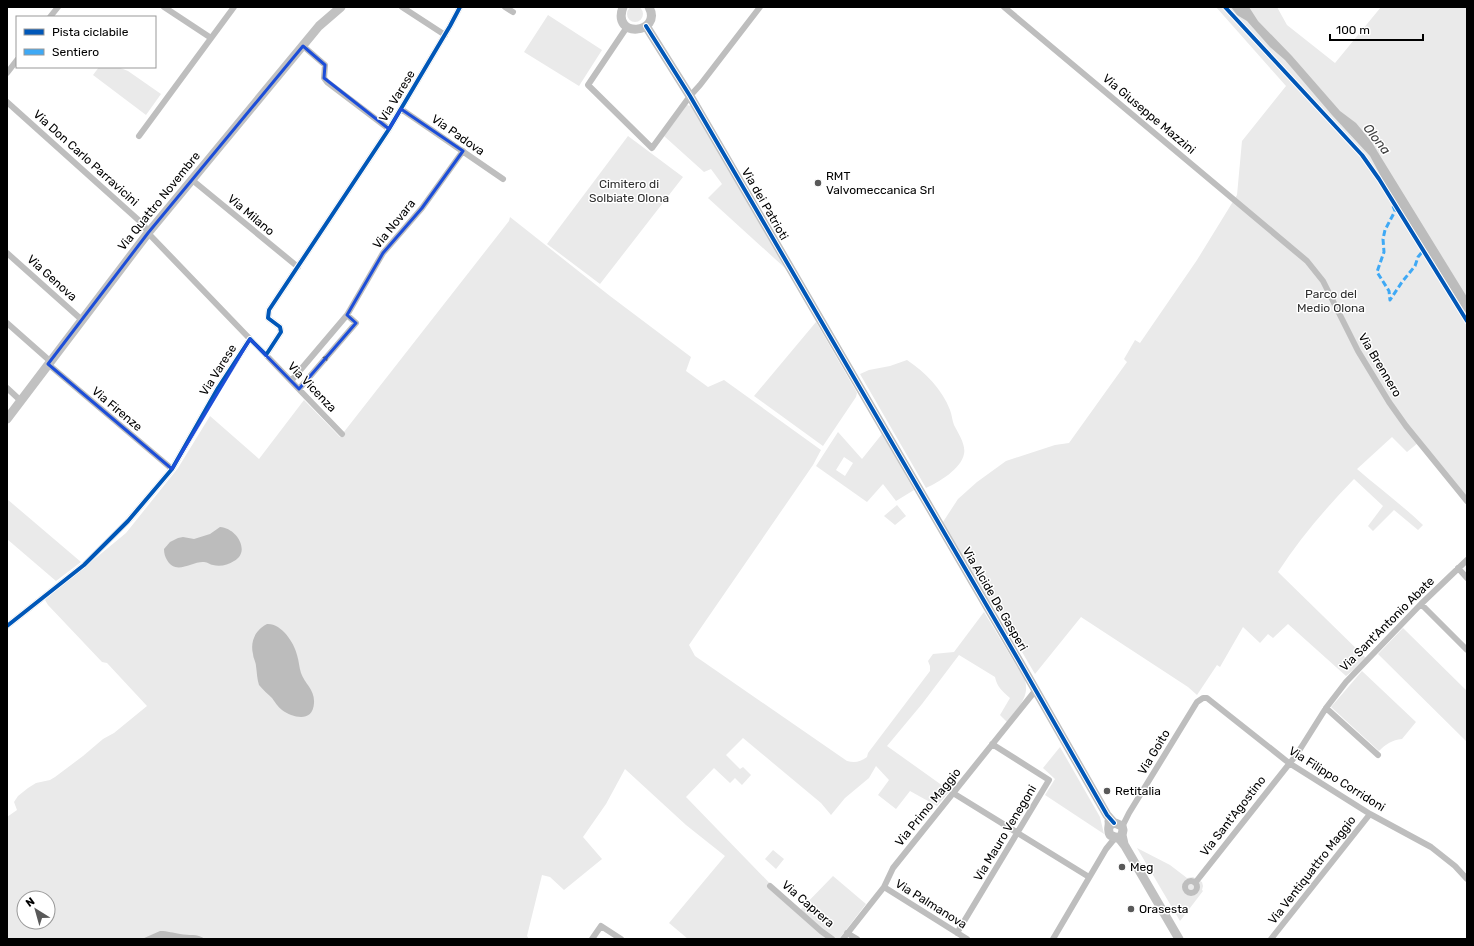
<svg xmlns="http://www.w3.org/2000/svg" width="1474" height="946" viewBox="0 0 1474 946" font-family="Rubik,sans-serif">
<rect width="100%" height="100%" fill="#fff"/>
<path fill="#eaeaea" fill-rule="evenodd" d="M627 14a8 8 0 1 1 16 0a8 8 0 1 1-16 0Z
M1216,7h61l10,18 48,38 46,-56h86v493l-48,-58 -12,10 -15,-15 -35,32c22,19 45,36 66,56l-5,5 -24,-20 -21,21 -5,-5 15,-20 -29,-27c-28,29 -54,59 -76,93l89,87 -21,17 -58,-52 -15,14 -5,-4 -8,9 -17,-16 -23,40 -3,-2 -20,30 -9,-8 -107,-70 -46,57 -43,-73 -3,4 -46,-83 15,-23 19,-17 29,-21 49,-16 14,-2 58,-81 -3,-3 11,-19 5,3 57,-83 40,-65 5,-54 44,-55z
M548,15l54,35 -23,36 -55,-34z
M99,67h19l10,4 33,23 -15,21 -53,-40z
M687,105l4,1 94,162 -77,-70 14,-14 -11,-15 -7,3 -40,-36z
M628,136l55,41 -83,107 -53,-40z
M510,217l100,79 81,61 -5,14 22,16 16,-7 97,70 -8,15 -124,180 6,11 152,105c8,2 13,1 20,-4l1,-4 62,-82v-5l-2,-5 5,-7 21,-2 30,-40 41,68c5,18 -8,28 -18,42l-7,-7 10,-17c-7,-6 -13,-11 -15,-21l-36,-22 -37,49 -35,42 63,45 -13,15 -27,-15 -14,18 -18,-14 11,-15 -13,-14 -7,12 -24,20 -14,17 -10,-12 -78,-65 -17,17 14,14 3,-2 8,8 -9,10 -7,-7 -5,5 -16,-15 -28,29 98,101 45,41h-141l-19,-16 56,-67 -39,-31 -61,-56 -19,35 -23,33 19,22 -38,31 -14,-13 -8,-2 -15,61 2,3h-522v-122l10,-7 -3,-8 4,-6 10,-8 8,-5 14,-3 5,-3 28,-21 20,-17 11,-6 33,-27 -40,-43 -5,-1 -54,-57 -3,-5 81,-67 52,-65 32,-52 49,43 45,-59 36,37 169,-216zM24,898h24v24h-24z
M816,322l41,71 -1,4 -33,49 -69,-50z
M907,360c19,13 35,29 43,50 2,5 2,10 4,15 4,8 12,19 10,29 -3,15 -25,28 -38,34l-66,-114 9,-4 21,-4z
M838,432l24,27 20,-25 32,56 -18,11 -13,-17 -16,18 -51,-36zM844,457l9,6 -8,13 -9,-6z
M7,499l74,63 -25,19 -49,-42z
M897,505l9,11 -11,9 -11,-9z
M1403,628l64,63v51l-89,-88z
M1362,671l54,51 -14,17c-10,1 -16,5 -23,12l-48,-44z
M1060,747l40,70 4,17 -59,-39 10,-16 -12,-11z
M1137,848l33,17 17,13 6,-1 9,5 1,4 -1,4 1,1 -23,30z
M773,850l11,9 -8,10 -11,-10z
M833,876l33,28 -27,35h-4l-35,-29z"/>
<path fill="#bcbcbc" d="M1231,7h18l9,14 34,35 48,55 16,12 15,18 96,156v18l-83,-133 -14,-26 -38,-41 -47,-55 -15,-13 -23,-26 -10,-6z
M220,527c17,1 31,25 14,34 -6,4 -14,6 -21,4 -3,0 -5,-3 -9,-3 -12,-1 -28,14 -37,-2 -2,-3 -3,-7 -3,-11l6,-7 8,-4 5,-1 11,2 16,-5z
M267,624c14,-1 27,18 30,31 2,6 2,12 4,18 4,11 14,17 13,30 -1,20 -21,15 -32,7 -4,-3 -7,-8 -10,-12 -4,-4 -9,-8 -13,-13 -2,-6 -2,-12 -3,-19 0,-4 -3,-8 -3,-12 -3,-12 2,-24 14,-30z
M160,931c8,0 13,2 20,3 9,2 17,-1 25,5h-63z"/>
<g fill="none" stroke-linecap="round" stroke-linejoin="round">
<path stroke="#bebebe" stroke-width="6" d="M164,7l47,31
M402,7l43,28
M505,7l8,5
M1004,7l303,254 16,20 35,70 31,51 17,24 61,75
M50,17l8,-10
M627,27l-39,58 64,63 38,-52 10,-11 60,-78
M303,46l22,19 -1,13 3,4 62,47
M7,73l10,-13
M7,102l137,123 4,8 102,106
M401,109l102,70
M139,136l95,-129
M191,179l107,88
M7,253l75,67
M7,323l43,38
M266,355l76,79
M48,364l124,105
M291,381l56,-66 36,-62 39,-45 41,-57
M7,388l14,13
M299,389l57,-66 -9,-8
M1458,568l9,10
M1421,604l46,46
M7,626l77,-61 44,-44 44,-52 46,-81 32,-49 16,16 15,-23 -1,-5 -12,-9 1,-8 120,-181 61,-103 10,-19
M1326,708l52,47
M953,793l136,84
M1122,827l7,-14 68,-111 6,-4h4l82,65 81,51 61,33 24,19 12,13
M1185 887a6 6 0 1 1 12 0a6 6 0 1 1-12 0Z
M1195,883l102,-129 29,-46 20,-26 75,-78 46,-44
M770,886l51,45 11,8
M884,887l83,52
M847,933l10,6
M957,933l92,-153 -57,-36
M592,939l9,-13 20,13
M843,939l41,-52 9,-19 142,-177
M1053,939l53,-90 9,-11
M1271,939l99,-125"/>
<path stroke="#c1c1c1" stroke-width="9" d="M623,7c-12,32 40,27 26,0
M646,26l44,70 329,565 88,154 7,8
M7,419l141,-186 171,-207 22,-19
M1109,821c1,5 -2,9 1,14l7,3 5,-3
M1110,825l5,-2 7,3 1,4 -1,5 2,9
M1118,837l7,9 54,93"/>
<path stroke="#3fa9f5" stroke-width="3" stroke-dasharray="6 3" stroke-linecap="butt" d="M1393,206l2,5 -10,19 -2,9 1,13 -7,20 12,19 1,9 12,-18 13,-16 3,-9 5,-6"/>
<g stroke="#fff" stroke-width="6">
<path id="cycleway" d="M1225,7l137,148 17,24 88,142
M646,26l44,70 329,565 88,154 7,8
M7,626l77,-61 44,-44 44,-52 46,-81 32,-49 16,16 15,-23 -1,-5 -12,-9 1,-8 120,-181 61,-103 10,-19"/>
</g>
<use href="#cycleway" stroke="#0057b8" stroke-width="4"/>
</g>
<defs><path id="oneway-solid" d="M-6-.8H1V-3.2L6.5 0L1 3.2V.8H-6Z"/></defs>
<use fill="#686868" href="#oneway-solid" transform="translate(324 360) rotate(-49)"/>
<path fill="none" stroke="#1d4ed8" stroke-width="3" stroke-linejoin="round" d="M303,46l22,19 -1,13 65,51 12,-20 62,42 -41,57 -39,45 -36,62 9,8 -57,66 -49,-50 -78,130 -124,-105 100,-131z"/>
<g fill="#595959" stroke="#fff" stroke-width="1.5">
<circle cx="818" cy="183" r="4"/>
<circle cx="1107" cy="791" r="4"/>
<circle cx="1122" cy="867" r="4"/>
<circle cx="1131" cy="909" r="4"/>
</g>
<g text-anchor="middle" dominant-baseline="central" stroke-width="3" stroke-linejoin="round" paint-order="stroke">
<g font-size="12" fill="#000" stroke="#fff">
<text transform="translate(397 96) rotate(-59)">Via Varese</text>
<text transform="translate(1149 114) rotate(40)">Via Giuseppe Mazzini</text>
<text transform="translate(458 135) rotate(35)">Via Padova</text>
<text transform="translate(86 158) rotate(42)">Via Don Carlo Parravicini</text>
<text transform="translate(159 201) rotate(-51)">Via Quattro Novembre</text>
<text transform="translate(765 204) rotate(60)">Via dei Patrioti</text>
<text transform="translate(251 215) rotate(40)">Via Milano</text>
<text transform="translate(394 224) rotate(-51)">Via Novara</text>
<text transform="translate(52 278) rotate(42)">Via Genova</text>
<text transform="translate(1380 365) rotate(59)">Via Brennero</text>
<text transform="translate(218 370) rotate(-58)">Via Varese</text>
<text transform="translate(312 387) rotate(46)">Via Vicenza</text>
<text transform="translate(117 409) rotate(40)">Via Firenze</text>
<text transform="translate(995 599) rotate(60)">Via Alcide De Gasperi</text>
<text transform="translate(1387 624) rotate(-45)">Via Sant'Antonio Abate</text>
<text transform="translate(1154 752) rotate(-59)">Via Goito</text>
<text transform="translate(1337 779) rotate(32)">Via Filippo Corridoni</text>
<text transform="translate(928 807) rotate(-51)">Via Primo Maggio</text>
<text transform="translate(1233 816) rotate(-52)">Via Sant'Agostino</text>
<text transform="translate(1005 833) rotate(-59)">Via Mauro Venegoni</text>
<text transform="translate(1312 870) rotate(-52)">Via Ventiquattro Maggio</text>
<text transform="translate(808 904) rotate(41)">Via Caprera</text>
<text transform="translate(931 904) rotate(32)">Via Palmanova</text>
</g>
<g font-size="12" fill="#000" stroke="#fff" text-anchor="start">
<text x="826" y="176">RMT<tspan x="826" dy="14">Valvomeccanica Srl</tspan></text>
<text x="1115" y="791">Retitalia</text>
<text x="1130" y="867">Meg</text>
<text x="1139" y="909">Orasesta</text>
</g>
<g font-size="12" fill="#2f2f2f" stroke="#fff">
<text x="629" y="184">Cimitero di<tspan x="629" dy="14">Solbiate Olona</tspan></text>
<text x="1331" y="294">Parco del<tspan x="1331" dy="14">Medio Olona</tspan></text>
</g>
<g font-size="13" font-style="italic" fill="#404040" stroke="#fff">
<text transform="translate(1377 139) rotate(52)">Olona</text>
</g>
</g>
<rect width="1474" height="946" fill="none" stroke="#000000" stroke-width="16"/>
<rect x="16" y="16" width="140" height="52" fill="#ffffff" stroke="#999999"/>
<rect x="24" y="29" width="20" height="6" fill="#0057b8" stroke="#999999"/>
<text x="52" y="36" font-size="12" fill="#000000">Pista ciclabile</text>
<rect x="24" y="49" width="20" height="6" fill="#3fa9f5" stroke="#999999"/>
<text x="52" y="56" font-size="12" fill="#000000">Sentiero</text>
<g transform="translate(36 910) rotate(323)"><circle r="19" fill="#ffffff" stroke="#999999"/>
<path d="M0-3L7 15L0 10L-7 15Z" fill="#595959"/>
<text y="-6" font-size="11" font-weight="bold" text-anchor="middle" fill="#000000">N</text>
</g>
<path d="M1330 34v6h93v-6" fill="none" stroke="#000000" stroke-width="2"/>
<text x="1336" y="34" font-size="12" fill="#000000" stroke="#ffffff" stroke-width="3" paint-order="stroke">100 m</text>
</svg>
